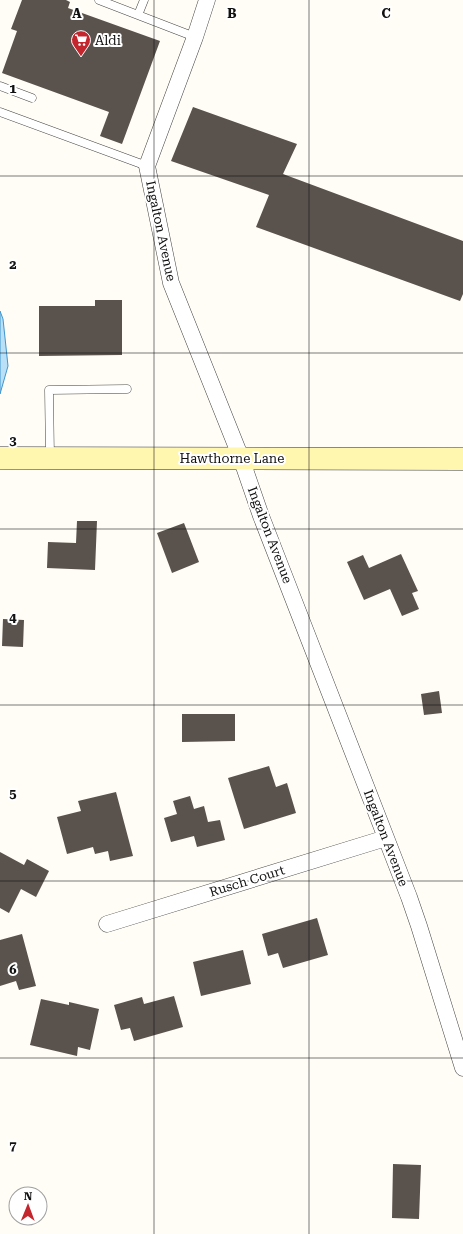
<svg xmlns="http://www.w3.org/2000/svg" width="463" height="1234" viewBox="0 0 463 1234" font-family="'Roboto Serif',serif">
<rect width="100%" height="100%" fill="#fffdf5"/>
<path fill="#b9e0f7" stroke="#3f96cf" d="M0,311l3,8 5,47 -8,28z"/>
<path fill="#5a524d" d="M22,0h44l4,2 -2,6 92,33 -38,103 -22,-8 9,-24 -107,-39 15,-42 -6,-2z
M193,107l104,37 -14,30 180,67v53l-3,7 -204,-74 13,-32 -98,-34z
M95,300h27v55l-83,1v-50h56z
M77,521h20l-2,49 -48,-2 1,-26 28,1z
M184,523l15,39 -27,11 -15,-40z
M401,554l17,37 -6,2 7,16 -17,7 -12,-27 -26,11 -17,-38 16,-7 6,13z
M3,619l21,1 -1,27 -21,-1z
M439,691l3,22 -18,2 -3,-21z
M182,714h53v27l-53,1z
M269,766l7,21 11,-4 9,30 -52,16 -16,-51z
M116,792l17,64 -23,5 -2,-10 -13,3 -2,-7 -26,7 -10,-37 24,-6 -3,-10z
M190,796l4,13 10,-3 4,16 12,-2 5,20 -28,7 -3,-11 -23,6 -7,-24 13,-4 -4,-13z
M0,852l24,13 3,-6 22,12 -13,26 -15,-8 -12,24 -9,-5z
M317,918l11,37 -45,13 -5,-15 -10,3 -6,-22z
M22,934l14,52 -17,4 -3,-9 -16,5v-46z
M243,950l8,34 -50,12 -8,-34z
M174,996l9,31 -49,14 -4,-13 -9,2 -7,-25 28,-8 2,7z
M41,999l28,6v-3l30,7 -9,41 -12,-3 -1,9 -47,-11z
M393,1164l28,1 -2,54 -27,-1z"/>
<g fill="none" stroke-linecap="round" stroke-linejoin="round">
<g stroke="#444" stroke-width="9">
<path id="lane" d="M99,0l96,37
M138,15l6,-15
M0,86l32,12
M0,112l147,54
M50,457l-1,-67 78,-1"/>
</g>
<g stroke="#444" stroke-width="17">
<path id="street" d="M207,0l-12,37 -48,129 24,117 70,175 20,58 148,381 10,29 44,142
M107,924l279,-86"/>
</g>
<g stroke="#333" stroke-width="23">
<path id="secondary" d="M0,458l463,1"/>
</g>
<use href="#lane" stroke="#fff" stroke-width="8"/>
<use href="#street" stroke="#fff" stroke-width="16"/>
<use href="#secondary" stroke="#fff6b0" stroke-width="22"/>
</g>
<path fill="none" stroke="#111" stroke-width="1" stroke-opacity="0.55" d="M154,0v1234M309,0v1234M0,176h463M0,353h463M0,529h463M0,705h463M0,881h463M0,1058h463"/>
<defs>
<g id="supermarket-pin" transform="scale(1)"><path d="M0 17L-7.5 6A9.5 9.5 0 1 1 7.5 6Z" fill="#c4262e" stroke="#fff"/><path d="M-6-5.5h2.5l.6 2H6L4.5 2H-2.5L-4.4-4H-6ZM-1.5 3.2a1.3 1.3 0 1 0 .1 0ZM3 3.2a1.3 1.3 0 1 0 .1 0Z" fill="#fff"/></g>
</defs>
<g fill-rule="evenodd">
<use href="#supermarket-pin" x="81" y="40"/>
</g>
<g text-anchor="middle" dominant-baseline="central" stroke-width="4" stroke-linejoin="round" paint-order="stroke">
<g font-size="13" fill="#111" stroke="#fff" text-anchor="start">
<text x="95" y="40">Aldi</text>
</g>
<g font-size="13" fill="#111" stroke="#fff">
<text transform="translate(161 231) rotate(78)">Ingalton Avenue</text>
<text x="232" y="458">Hawthorne Lane</text>
<text transform="translate(270 535) rotate(69)">Ingalton Avenue</text>
<text transform="translate(386 838) rotate(69)">Ingalton Avenue</text>
<text transform="translate(247 881) rotate(-17)">Rusch Court</text>
</g>
</g>
<g font-size="13" text-anchor="middle" font-weight="bold" fill="#111" stroke="#fff" stroke-width="4" stroke-linejoin="round" paint-order="stroke">
<text x="77" y="18">A</text>
<text x="232" y="18">B</text>
<text x="386" y="18">C</text>
<text x="13" y="93">1</text>
<text x="13" y="269">2</text>
<text x="13" y="445">3</text>
<text x="13" y="622">4</text>
<text x="13" y="798">5</text>
<text x="13" y="974">6</text>
<text x="13" y="1150">7</text>
</g>
<g transform="translate(28 1206) rotate(1)"><circle r="19" fill="#ffffff" stroke="#a0a0a0"/>
<path d="M0-3L7 15L0 10L-7 15Z" fill="#c4262e"/>
<text y="-6" font-size="11" font-weight="bold" text-anchor="middle" fill="#111111">N</text>
</g>
</svg>
